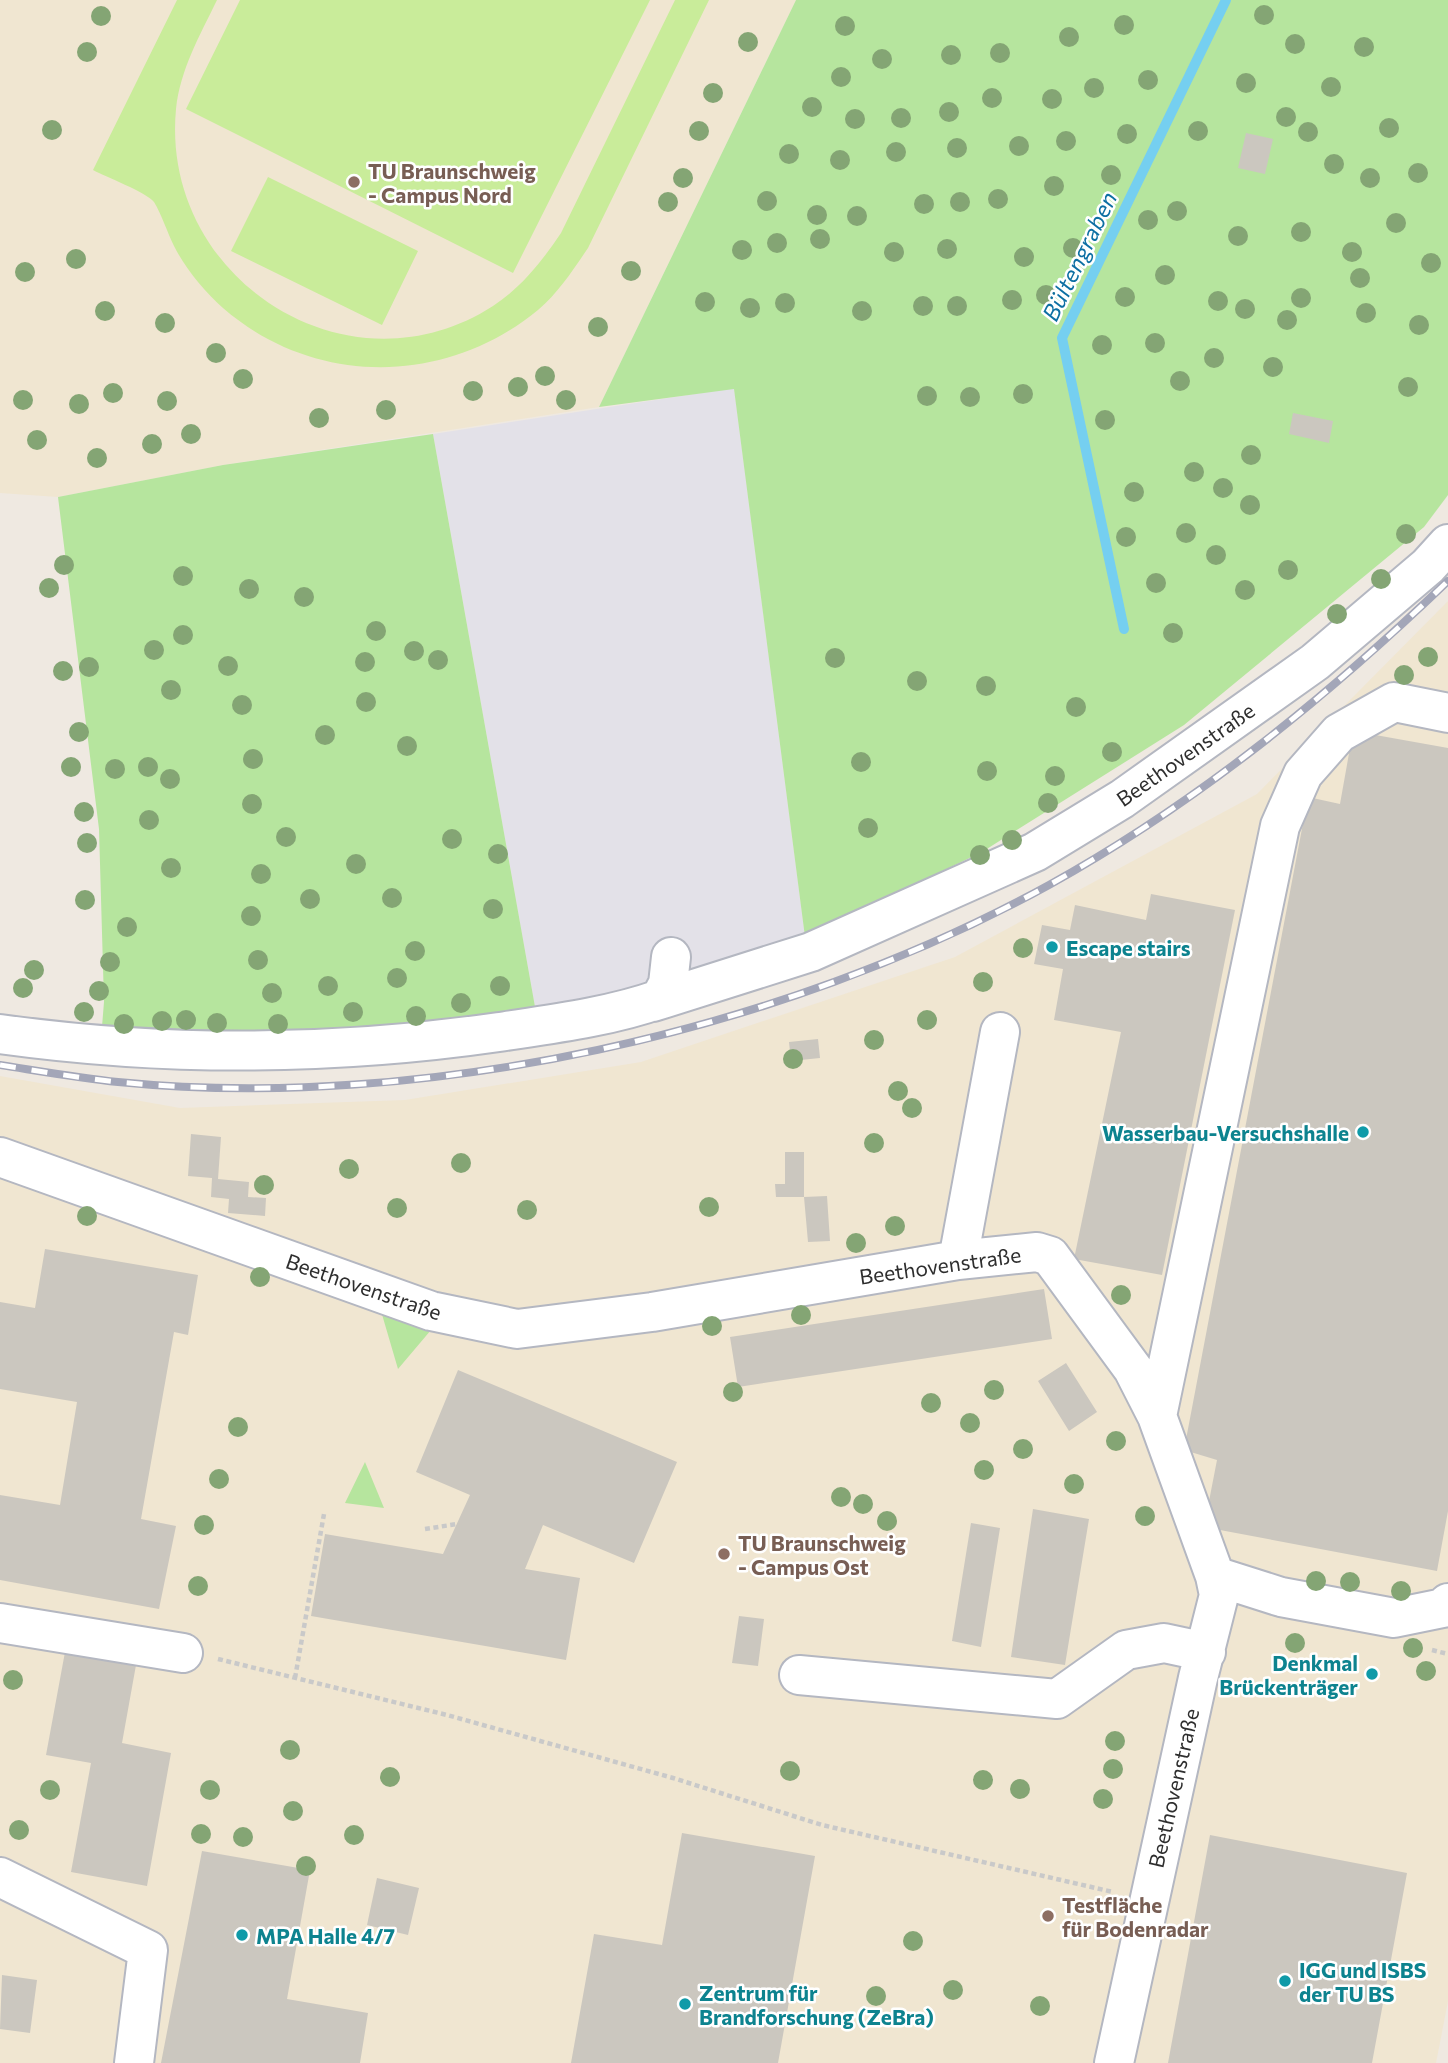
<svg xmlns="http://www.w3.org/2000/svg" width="1448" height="2063" viewBox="0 0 1448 2063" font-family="Commissioner,sans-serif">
<rect width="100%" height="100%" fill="#efe9e1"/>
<path fill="#e3e1e8" d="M734,388l71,549 -268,81 -104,-584z"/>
<path fill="#f0e6d1" d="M0,0h796l-197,407 -376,58 -165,32 -58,-4z
M1448,601v1400l-12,62h-1436v-987l180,32 225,-8 236,-38 314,-105 302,-163z"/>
<path fill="#b6e59e" d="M796,0h652v495l-24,32 -240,198 -202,127 -177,85 -71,-548 -135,18z
M433,434l104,584 -294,27 -142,-6 3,-37 -5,-173 -41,-332 165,-32z
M381,1311l50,19 -33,39z
M365,1462l19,46 -39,-5z"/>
<path fill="#c9ec9a" d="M177,0h40c-17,35 -37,70 -41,109 -16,169 171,291 317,197 29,-19 49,-45 68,-73l114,-233h34l-121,248c-15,22 -29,44 -50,62 -92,76 -224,77 -315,-2 -19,-17 -38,-40 -49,-62 -7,-14 -12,-31 -20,-44 -8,-10 -48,-25 -61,-32z
M240,0h410l-137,273 -327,-164z
M268,177l150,74 -36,74 -151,-74z"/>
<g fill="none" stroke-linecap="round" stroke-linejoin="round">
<path stroke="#75cff0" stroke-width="10" d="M1124,629l-62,-291 164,-338"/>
</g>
<path fill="#cbc7bf" d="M1246,133l27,6 -8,35 -27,-6z
M1293,413l40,8 -4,22 -40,-9z
M1353,731l95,17v763l-11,60 -233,-44 13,-67 -33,-10 124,-653 32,7z
M1151,894l84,16 -73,365 -88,-16 47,-227 -67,-12 9,-51 -29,-5 8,-39 28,5 5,-25 71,15z
M818,1039l2,19 -29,3 -2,-19z
M191,1134l30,3 -3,42 31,3 -1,15 18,1 -1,18 -37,-3 1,-14 -18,-2 1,-19 -24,-2z
M785,1152h19v45h-28l-1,-13h10z
M827,1196l3,45 -22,1 -4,-45z
M45,1249l153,26 -10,60 -14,-3 -33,187 35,7 -17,83 -159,-29v-85l60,10 17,-103 -77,-13v-87l35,6z
M1044,1289l8,50 -314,48 -8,-50z
M1066,1363l31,49 -28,19 -31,-50z
M458,1370l219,92 -43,101 -91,-38 -18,44 55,9 -14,82 -255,-44 14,-82 118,20 27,-59 -54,-23z
M1033,1509l56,10 -24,146 -54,-8z
M971,1523l29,5 -19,119 -29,-6z
M739,1616l25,3 -6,47 -26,-3z
M65,1652l71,13 -14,78 49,10 -24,133 -76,-14 20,-109 -45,-8z
M682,1833l133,23 -37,207h-207l23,-129 68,11z
M1210,1835l197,38 -35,190h-204z
M202,1851l108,19 -23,129 81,14 -8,50h-199z
M377,1878l42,10 -11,47 -41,-10z
M2,1975l35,5 -7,53 -30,-4z"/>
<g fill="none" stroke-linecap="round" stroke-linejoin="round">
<g stroke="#b4b7c1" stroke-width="42">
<path id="minor" d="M653,1002l158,-50 224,-100 87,-53 193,-137 113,-96 20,-22
M0,1034c166,23 332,22 499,-2 53,-8 110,-15 161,-33l8,-15 3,-27
M0,1157l431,154 86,18 135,-17 306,-52 79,-8 13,4 83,113 24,47 58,160 4,19 -21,83 -84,385
M958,1260l42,-228
M1157,1416l123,-590 23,-52 36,-41 55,-31 54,11
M1215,1576l66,21 113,21 49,-10 5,-5
M0,1623l183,30
M799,1675l258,24 69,-49 38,-7 42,9
M0,1877l148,73 -14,113"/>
</g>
<path stroke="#c9c9c9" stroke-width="4.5" stroke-dasharray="5 3.5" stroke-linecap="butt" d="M425,1529l32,-5
M1432,1650l16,4
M218,1659l229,56 226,63 149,47 291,67
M295,1678l29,-164"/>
<use href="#minor" stroke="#fff" stroke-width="38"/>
<g stroke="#a3a6b8" stroke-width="8">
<path id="rail" d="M0,1065c39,6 79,13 118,17 305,30 664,-50 931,-197 148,-82 278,-188 399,-304"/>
</g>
<use href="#rail" stroke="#fff" stroke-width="5" stroke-dasharray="16" stroke-linecap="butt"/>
</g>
<g fill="#84a574">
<circle cx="1264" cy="15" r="10"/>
<circle cx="101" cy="16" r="10"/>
<circle cx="1124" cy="25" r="10"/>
<circle cx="845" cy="26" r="10"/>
<circle cx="1069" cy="37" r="10"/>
<circle cx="748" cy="42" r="10"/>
<circle cx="1295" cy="44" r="10"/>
<circle cx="1364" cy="47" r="10"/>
<circle cx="87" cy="52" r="10"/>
<circle cx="1000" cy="53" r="10"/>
<circle cx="951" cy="55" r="10"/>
<circle cx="882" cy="59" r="10"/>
<circle cx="841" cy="77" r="10"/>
<circle cx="1148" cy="80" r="10"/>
<circle cx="1246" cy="83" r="10"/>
<circle cx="1331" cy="87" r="10"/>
<circle cx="1094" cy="88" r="10"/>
<circle cx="713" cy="93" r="10"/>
<circle cx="992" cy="98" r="10"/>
<circle cx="1052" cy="99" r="10"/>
<circle cx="812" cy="107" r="10"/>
<circle cx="949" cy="112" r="10"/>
<circle cx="1286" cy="117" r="10"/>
<circle cx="901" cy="118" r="10"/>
<circle cx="855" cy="119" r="10"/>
<circle cx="1389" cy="128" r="10"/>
<circle cx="52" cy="130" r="10"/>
<circle cx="699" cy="131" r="10"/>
<circle cx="1198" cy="131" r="10"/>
<circle cx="1308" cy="132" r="10"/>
<circle cx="1127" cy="134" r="10"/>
<circle cx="1066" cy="141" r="10"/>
<circle cx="1019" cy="146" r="10"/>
<circle cx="957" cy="148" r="10"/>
<circle cx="896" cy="152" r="10"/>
<circle cx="789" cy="154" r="10"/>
<circle cx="840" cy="160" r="10"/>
<circle cx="1334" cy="164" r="10"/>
<circle cx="1418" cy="173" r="10"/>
<circle cx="1111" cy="175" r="10"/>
<circle cx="683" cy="178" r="10"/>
<circle cx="1370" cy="178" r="10"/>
<circle cx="1054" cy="186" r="10"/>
<circle cx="998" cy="199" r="10"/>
<circle cx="767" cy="201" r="10"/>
<circle cx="668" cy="202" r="10"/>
<circle cx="960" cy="202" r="10"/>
<circle cx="924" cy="204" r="10"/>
<circle cx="1177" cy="211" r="10"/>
<circle cx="817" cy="215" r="10"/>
<circle cx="857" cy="216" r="10"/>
<circle cx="1148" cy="220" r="10"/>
<circle cx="1396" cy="223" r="10"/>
<circle cx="1301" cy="232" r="10"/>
<circle cx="1238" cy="236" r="10"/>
<circle cx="820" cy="239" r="10"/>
<circle cx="777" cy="243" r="10"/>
<circle cx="1073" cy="248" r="10"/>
<circle cx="947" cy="249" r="10"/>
<circle cx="742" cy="250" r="10"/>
<circle cx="894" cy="252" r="10"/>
<circle cx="1352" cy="252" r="10"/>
<circle cx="1024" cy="257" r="10"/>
<circle cx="76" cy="259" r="10"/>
<circle cx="1431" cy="263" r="10"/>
<circle cx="631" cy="271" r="10"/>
<circle cx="25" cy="272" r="10"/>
<circle cx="1165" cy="275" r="10"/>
<circle cx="1360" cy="278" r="10"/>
<circle cx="1046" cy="295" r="10"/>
<circle cx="1125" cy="297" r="10"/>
<circle cx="1301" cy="298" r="10"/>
<circle cx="1012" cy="300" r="10"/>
<circle cx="1218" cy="301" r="10"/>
<circle cx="705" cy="302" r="10"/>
<circle cx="785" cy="303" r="10"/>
<circle cx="923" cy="306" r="10"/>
<circle cx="957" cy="306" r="10"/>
<circle cx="750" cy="308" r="10"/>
<circle cx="1245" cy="309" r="10"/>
<circle cx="105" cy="311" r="10"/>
<circle cx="862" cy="311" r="10"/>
<circle cx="1366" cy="313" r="10"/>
<circle cx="1287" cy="320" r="10"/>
<circle cx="165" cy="323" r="10"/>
<circle cx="1419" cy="325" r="10"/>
<circle cx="598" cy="327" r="10"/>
<circle cx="1155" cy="343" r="10"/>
<circle cx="1102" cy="345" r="10"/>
<circle cx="216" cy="353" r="10"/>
<circle cx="1214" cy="358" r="10"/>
<circle cx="1273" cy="367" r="10"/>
<circle cx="545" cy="376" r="10"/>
<circle cx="243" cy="379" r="10"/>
<circle cx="1180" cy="381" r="10"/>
<circle cx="518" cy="387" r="10"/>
<circle cx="1408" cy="387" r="10"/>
<circle cx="473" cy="391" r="10"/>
<circle cx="113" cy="393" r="10"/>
<circle cx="1023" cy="394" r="10"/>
<circle cx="927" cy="396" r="10"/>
<circle cx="970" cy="397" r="10"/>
<circle cx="23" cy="400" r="10"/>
<circle cx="566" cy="400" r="10"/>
<circle cx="167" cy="401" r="10"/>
<circle cx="79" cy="404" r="10"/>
<circle cx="386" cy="410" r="10"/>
<circle cx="319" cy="418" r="10"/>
<circle cx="1105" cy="420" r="10"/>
<circle cx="191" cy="434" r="10"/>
<circle cx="37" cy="440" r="10"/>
<circle cx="152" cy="444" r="10"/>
<circle cx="1251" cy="455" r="10"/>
<circle cx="97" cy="458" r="10"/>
<circle cx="1194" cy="472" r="10"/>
<circle cx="1223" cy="488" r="10"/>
<circle cx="1134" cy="492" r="10"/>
<circle cx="1250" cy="505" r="10"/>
<circle cx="1186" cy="533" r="10"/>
<circle cx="1406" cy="534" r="10"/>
<circle cx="1126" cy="537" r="10"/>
<circle cx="1216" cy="555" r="10"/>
<circle cx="64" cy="565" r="10"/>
<circle cx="1288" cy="570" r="10"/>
<circle cx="183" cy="576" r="10"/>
<circle cx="1381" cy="579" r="10"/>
<circle cx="1156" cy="583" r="10"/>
<circle cx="49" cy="588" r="10"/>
<circle cx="249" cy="589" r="10"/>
<circle cx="1245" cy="590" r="10"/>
<circle cx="304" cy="597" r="10"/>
<circle cx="1337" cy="614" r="10"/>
<circle cx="376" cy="631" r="10"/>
<circle cx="1173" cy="633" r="10"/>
<circle cx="183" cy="635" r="10"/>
<circle cx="154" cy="650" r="10"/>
<circle cx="414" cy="651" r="10"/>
<circle cx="1428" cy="657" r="10"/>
<circle cx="835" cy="658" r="10"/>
<circle cx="438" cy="660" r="10"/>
<circle cx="365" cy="662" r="10"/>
<circle cx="228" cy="666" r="10"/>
<circle cx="89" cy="667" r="10"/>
<circle cx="63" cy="671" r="10"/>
<circle cx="1404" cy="675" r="10"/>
<circle cx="917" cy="681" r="10"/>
<circle cx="986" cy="686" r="10"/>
<circle cx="171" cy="690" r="10"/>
<circle cx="366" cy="702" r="10"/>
<circle cx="242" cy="705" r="10"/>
<circle cx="1076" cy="707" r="10"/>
<circle cx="79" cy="732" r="10"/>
<circle cx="325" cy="735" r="10"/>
<circle cx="407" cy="746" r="10"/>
<circle cx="1112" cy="752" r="10"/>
<circle cx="253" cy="759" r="10"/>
<circle cx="861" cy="762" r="10"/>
<circle cx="71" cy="767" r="10"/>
<circle cx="148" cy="767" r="10"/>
<circle cx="115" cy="769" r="10"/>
<circle cx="987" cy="771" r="10"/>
<circle cx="1055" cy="776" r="10"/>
<circle cx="170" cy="779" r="10"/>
<circle cx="1048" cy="803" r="10"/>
<circle cx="252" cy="804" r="10"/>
<circle cx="84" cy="812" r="10"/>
<circle cx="149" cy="820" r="10"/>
<circle cx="868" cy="828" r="10"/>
<circle cx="286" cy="837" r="10"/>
<circle cx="452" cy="839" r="10"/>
<circle cx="1012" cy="840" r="10"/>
<circle cx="87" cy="843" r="10"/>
<circle cx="498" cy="854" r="10"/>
<circle cx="980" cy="855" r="10"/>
<circle cx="356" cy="864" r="10"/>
<circle cx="171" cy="868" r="10"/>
<circle cx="261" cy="874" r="10"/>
<circle cx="392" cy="898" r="10"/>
<circle cx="310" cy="899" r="10"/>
<circle cx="85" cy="900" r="10"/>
<circle cx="493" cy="909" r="10"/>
<circle cx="251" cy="916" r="10"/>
<circle cx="127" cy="927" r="10"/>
<circle cx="1023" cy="948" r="10"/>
<circle cx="415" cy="951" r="10"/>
<circle cx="258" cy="960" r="10"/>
<circle cx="110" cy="962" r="10"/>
<circle cx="34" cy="970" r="10"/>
<circle cx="397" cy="978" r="10"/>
<circle cx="983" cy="982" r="10"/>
<circle cx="328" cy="986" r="10"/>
<circle cx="500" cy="986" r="10"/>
<circle cx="23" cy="988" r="10"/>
<circle cx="99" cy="991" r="10"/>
<circle cx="272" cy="993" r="10"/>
<circle cx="461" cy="1003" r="10"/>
<circle cx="84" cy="1012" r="10"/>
<circle cx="353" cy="1012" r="10"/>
<circle cx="416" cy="1016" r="10"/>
<circle cx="186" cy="1020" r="10"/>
<circle cx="927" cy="1020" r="10"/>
<circle cx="162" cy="1021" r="10"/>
<circle cx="217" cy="1023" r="10"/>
<circle cx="124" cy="1024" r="10"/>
<circle cx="278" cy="1024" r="10"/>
<circle cx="874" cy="1040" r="10"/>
<circle cx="793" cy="1059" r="10"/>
<circle cx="898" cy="1091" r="10"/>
<circle cx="912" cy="1108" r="10"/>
<circle cx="874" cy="1143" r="10"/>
<circle cx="461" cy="1163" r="10"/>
<circle cx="349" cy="1169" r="10"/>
<circle cx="264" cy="1185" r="10"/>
<circle cx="709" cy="1207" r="10"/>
<circle cx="397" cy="1208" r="10"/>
<circle cx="527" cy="1210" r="10"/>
<circle cx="87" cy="1216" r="10"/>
<circle cx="895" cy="1226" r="10"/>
<circle cx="856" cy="1243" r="10"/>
<circle cx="260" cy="1277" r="10"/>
<circle cx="1121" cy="1295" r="10"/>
<circle cx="801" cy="1315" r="10"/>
<circle cx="712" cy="1326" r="10"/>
<circle cx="994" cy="1390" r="10"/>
<circle cx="733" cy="1392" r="10"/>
<circle cx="931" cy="1403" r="10"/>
<circle cx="970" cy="1423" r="10"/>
<circle cx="238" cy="1427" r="10"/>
<circle cx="1116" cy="1441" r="10"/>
<circle cx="1023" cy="1449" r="10"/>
<circle cx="984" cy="1470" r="10"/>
<circle cx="219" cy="1479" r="10"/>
<circle cx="1074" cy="1484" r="10"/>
<circle cx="841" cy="1497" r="10"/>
<circle cx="863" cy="1504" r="10"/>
<circle cx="1145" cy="1516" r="10"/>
<circle cx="887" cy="1521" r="10"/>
<circle cx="204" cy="1525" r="10"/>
<circle cx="1316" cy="1581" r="10"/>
<circle cx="1350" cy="1582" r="10"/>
<circle cx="198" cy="1586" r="10"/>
<circle cx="1401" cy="1591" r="10"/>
<circle cx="1295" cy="1643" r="10"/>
<circle cx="1413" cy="1648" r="10"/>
<circle cx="1426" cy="1671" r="10"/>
<circle cx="13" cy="1680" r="10"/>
<circle cx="1115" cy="1741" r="10"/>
<circle cx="290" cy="1750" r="10"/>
<circle cx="1113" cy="1769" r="10"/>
<circle cx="790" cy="1771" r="10"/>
<circle cx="390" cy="1777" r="10"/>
<circle cx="983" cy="1780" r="10"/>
<circle cx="1020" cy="1789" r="10"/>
<circle cx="50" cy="1790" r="10"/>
<circle cx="210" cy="1790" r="10"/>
<circle cx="1103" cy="1799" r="10"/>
<circle cx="293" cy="1811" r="10"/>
<circle cx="19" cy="1830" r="10"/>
<circle cx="201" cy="1834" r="10"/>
<circle cx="354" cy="1835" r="10"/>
<circle cx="243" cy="1837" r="10"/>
<circle cx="306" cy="1866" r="10"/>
<circle cx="913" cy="1941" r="10"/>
<circle cx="953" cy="1990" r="10"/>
<circle cx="876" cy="1996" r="10"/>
<circle cx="1040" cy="2006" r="10"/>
</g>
<g fill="#8d6e63" stroke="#fff" stroke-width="2.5">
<circle cx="354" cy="182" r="7"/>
<circle cx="724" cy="1554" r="7"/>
<circle cx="1048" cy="1916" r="7"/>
</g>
<g fill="#0f9aa8" stroke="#fff" stroke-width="2.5">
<circle cx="1052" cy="947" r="7"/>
<circle cx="1363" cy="1132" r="7"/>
<circle cx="1372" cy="1674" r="7"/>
<circle cx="242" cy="1935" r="7"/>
<circle cx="1285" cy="1981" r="7"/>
<circle cx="685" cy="2004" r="7"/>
</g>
<g text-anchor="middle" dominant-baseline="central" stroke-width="5" stroke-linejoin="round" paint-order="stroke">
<g font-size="21" font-weight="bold" fill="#785e54" stroke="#fff" text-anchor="start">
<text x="368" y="170">TU Braunschweig<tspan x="368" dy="24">- Campus Nord</tspan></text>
<text x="738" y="1542">TU Braunschweig<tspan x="738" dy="24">- Campus Ost</tspan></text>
<text x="1062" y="1904">Testfläche<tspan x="1062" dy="24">für Bodenradar</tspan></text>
</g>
<g font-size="21" fill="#2e2e2e" stroke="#fff">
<text transform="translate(1185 754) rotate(-35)">Beethovenstraße</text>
<text transform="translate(940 1265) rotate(-8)">Beethovenstraße</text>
<text transform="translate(364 1286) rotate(19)">Beethovenstraße</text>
<text transform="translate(1173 1788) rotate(-77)">Beethovenstraße</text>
</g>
<g font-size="21" font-weight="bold" fill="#0d838f" stroke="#fff" text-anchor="start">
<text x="1066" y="947">Escape stairs</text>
<text x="1349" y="1132" text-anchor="end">Wasserbau-Versuchshalle</text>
<text x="1358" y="1662" text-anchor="end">Denkmal<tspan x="1358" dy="24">Brückenträger</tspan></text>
<text x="256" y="1935">MPA Halle 4/7</text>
<text x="1299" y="1969">IGG und ISBS<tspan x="1299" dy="24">der TU BS</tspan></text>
<text x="699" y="1992">Zentrum für<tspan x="699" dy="24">Brandforschung (ZeBra)</tspan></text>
</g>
<g font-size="23" font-style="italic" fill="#0d6fa3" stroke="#fff">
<text transform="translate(1079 256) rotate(-64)">Bültengraben</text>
</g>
</g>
</svg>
